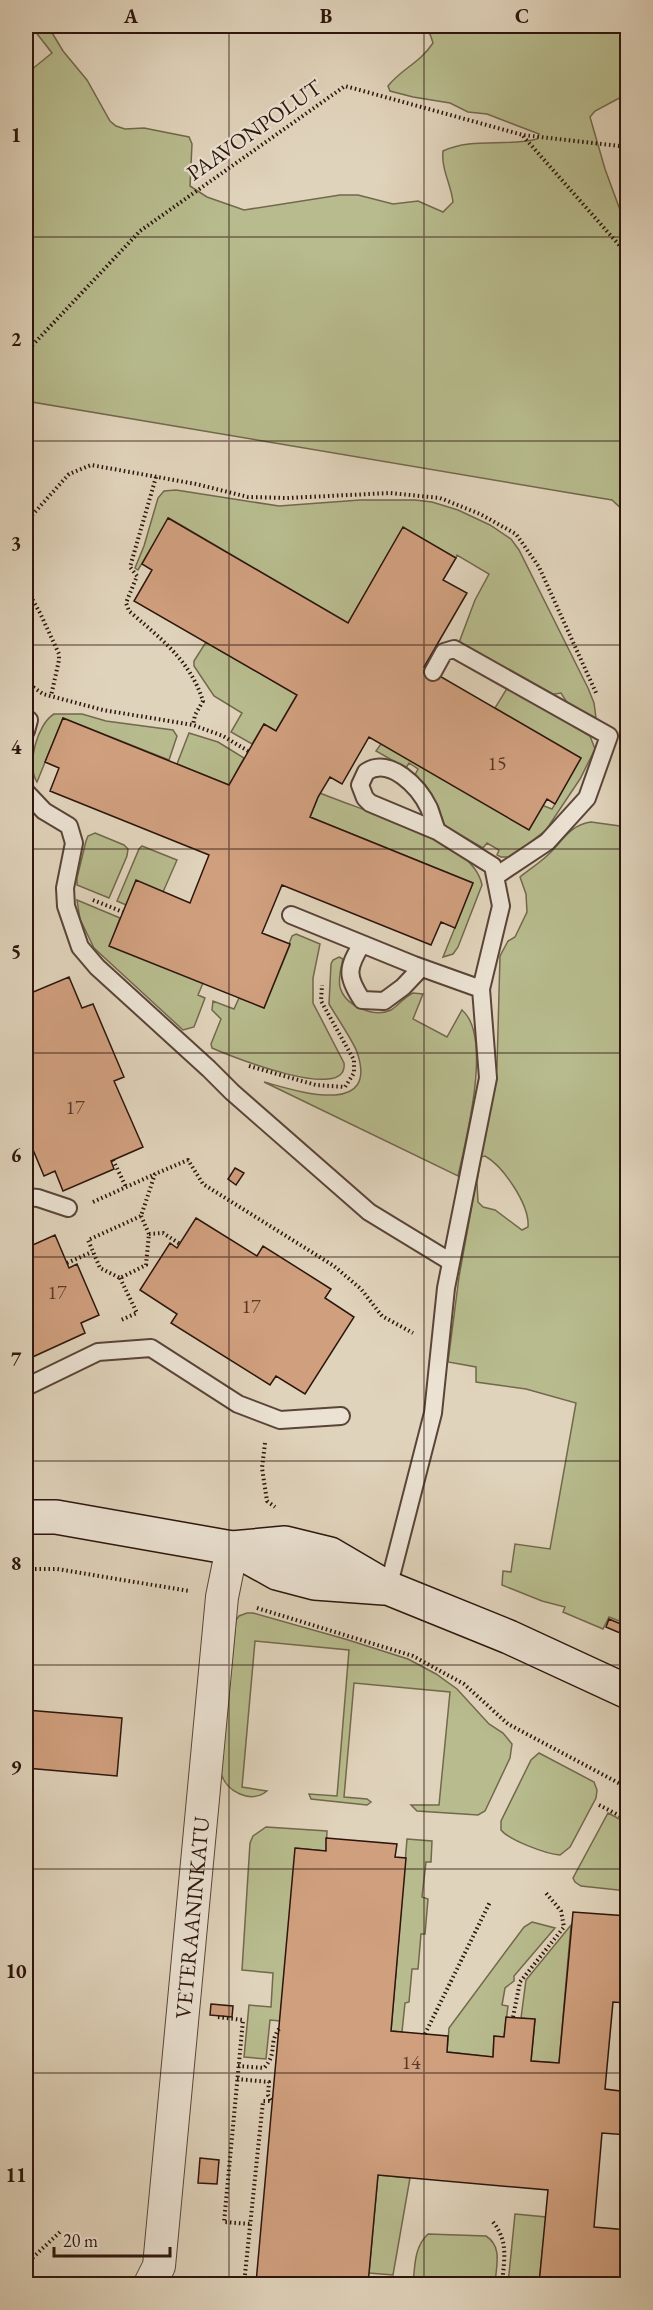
<svg xmlns="http://www.w3.org/2000/svg" width="653" height="2310" viewBox="0 0 653 2310" font-family="'EB Garamond',serif">
<rect width="100%" height="100%" fill="#e0d3bb"/>
<filter id="stains"><feTurbulence type="fractalNoise" baseFrequency=".00333" numOctaves="4"/><feColorMatrix values="0 0 0 0 .2 0 0 0 0 .09 0 0 0 0 .02 0 0 0 .5 -.17"/></filter>
<radialGradient id="worn" r=".72"><stop offset=".6" stop-color="#630" stop-opacity="0"/><stop offset="1" stop-color="#630" stop-opacity=".3"/></radialGradient>
<path fill="#b7bb8d" stroke="#72684c" stroke-width="1.5" fill-rule="evenodd" d="M31,26h17l15,25 24,29 23,41 6,5 9,3 19,-1 45,9 3,7 -2,42 17,11 37,13 96,-15h18l35,9 25,-3 25,11 10,-10c-2,-18 -12,-33 -10,-51 29,-14 63,-4 94,-12l2,-5 -52,-20 -19,-2 -18,-9 -37,-6 -23,-6 -2,-5c13,-17 32,-23 45,-43l-3,-9 -14,-8h211v68l-32,17 -5,6 15,52 22,60v285l-15,-14 -586,-99v-327l26,-21z
M176,490l103,16 81,-6h55l17,2 26,8 32,15 21,14 8,11 69,138 6,15 2,15 -28,-14 -7,-11 -13,2 -88,-51v-4l15,-40 14,-26 -32,-19 -1,3 -53,-30 -55,95 -179,-105 -31,52 -3,-2 9,-22 14,-48 6,-7z
M206,642l91,53 -21,36 -12,-7 -12,20 -21,-12 11,-19 -28,-17 -20,-30v-5z
M509,688l81,48 5,13 -15,30 -34,51 -35,27h-10l-4,-2 2,-5 -12,-7 -4,5 -38,-22 -7,-20 -23,-31 3,-6 -9,-6 -3,5 -30,-17 5,-7 171,65 29,-51 -86,-50 11,-18z
M54,714h28l24,7 67,9 4,6 -8,24 -106,-42 -26,64c-11,-16 0,-58 17,-68z
M189,733l29,9 26,16 -15,27 -52,-21z
M320,793c42,17 105,36 141,62 10,7 19,19 21,30l-24,62 -5,7 -10,3 30,-74 -163,-66z
M591,822l36,5v797l-18,-7 -6,12 -40,-17 2,-5 -23,-6 -40,-16 1,-14 8,1 4,-28 35,5 26,-146 -50,-14 -50,-7v-15l-28,-5 11,-85 38,-210 3,-111 8,-15 7,-4 12,-25 -1,-18 -6,-17c10,-8 21,-15 30,-24 13,-13 20,-28 41,-31zM485,1156c18,10 45,49 43,71l-6,3 -27,-20 -12,-3 -5,-5 -1,-20 4,-25z
M95,833l29,12 4,4 -1,7 -18,42 -32,-13v-7l9,-37 2,-5z
M142,846l35,14 -14,32 -37,13 -9,-4 22,-52z
M77,900l43,18 -10,27 93,38 -5,12 7,3 -11,29 -11,3 -89,-82 -14,-29z
M296,934l24,10 -7,34v25l31,60c5,41 -114,-7 -132,-15l-1,-4 10,-25 -9,-9 1,-9 21,8 5,-11 25,10 26,-63 -1,-1 3,-8z
M339,957l4,2c-2,9 -5,19 -3,28 5,19 34,31 51,23 8,-5 13,-13 22,-17l10,1 -10,25 34,18 15,-27c31,26 4,129 -4,166l-194,-94c30,8 116,37 93,-30 -4,-11 -21,-36 -28,-48l2,-40 2,-4z
M247,1613h6l92,26 63,20 28,15 21,15 32,35 14,9 9,11 -2,14 -25,53 -7,4 -61,-4 -6,-6h28l11,-113 -96,-9 -10,114 23,2 4,3 -4,3 -56,-6 -2,-5 28,2 12,-146 -94,-9 -13,146 25,4c-16,13 -41,1 -46,-18l15,-153 3,-4z
M539,1753l55,29 3,8 -1,8 -26,49 -10,8c-14,-1 -51,-15 -59,-25v-9l30,-61z
M608,1813l19,10v68l-46,-5 -6,-4 -2,-4z
M266,1827l61,4 -1,20 -30,-3 -16,173 -10,-1 -4,39 -22,-2 5,-52 22,2 2,-34 -31,-3 8,-127 3,-7z
M407,1839l25,2 -1,21h-5l-4,35 6,2 -3,35h-4l-3,35h-6l-3,33 -4,1 -3,29 -11,-1z
M532,1922l23,6 -41,48v5l-9,7 -3,17 6,1 -4,31 -10,-1 -1,21 -46,-5 2,-24 75,-101z
M571,1925l-12,138 -28,-2 4,-41 -14,-2 5,-38z
M378,2175l32,3 -17,97 -24,-2z
M515,2214l31,3 -7,67h-31z
M428,2234l58,2c17,11 10,30 9,48h-82c2,-18 1,-37 15,-50z"/>
<path fill="#d09f7e" stroke="#2d150c" stroke-width="1.5" d="M168,518l180,105 55,-96 53,31 -13,22 24,13 -43,74 157,91 -26,46 -8,-5 -18,31 -160,-93 -27,47 -12,-7 -12,20 -8,20 163,66 -18,45 -14,-6 -10,23 -149,-60 -20,48 28,11 -26,64 -155,-62 27,-66 54,23 19,-48 -159,-64 9,-23 -14,-6 18,-44 166,67 35,-61 12,7 21,-36 -163,-94 18,-31 -10,-6z
M69,977l13,31 11,-4 31,73 -10,4 29,66 -32,14 3,8 -51,22 -8,-20 -11,5 -18,-43v-138z
M235,1168l9,5 -8,12 -8,-6z
M196,1218l61,38 6,-10 68,43 -6,9 29,19 -49,77 -29,-18 -6,9 -99,-62 6,-9 -37,-24 30,-47 7,5z
M55,1235l14,33 8,-4 22,51 -18,8 4,10 -59,27v-112z
M609,1619l19,8 -1,9 -21,-9z
M26,1710l96,8 -5,58 -91,-8z
M326,1838l71,6 -2,13 11,1 -15,173 57,5 -1,16 46,5 1,-21 10,1 2,-20 29,2 -4,42 28,2 14,-151 55,4v87l-15,-1 -8,87 23,3v43l-26,-2 -8,94 34,3v54h-89l9,-94 -170,-15 -10,109 -112,-1 39,-435 31,3z
M211,2004l22,2 -1,11 -22,-2z
M200,2158l19,2 -2,24 -19,-1z"/>
<g fill="none" stroke-linecap="round" stroke-linejoin="round">
<g stroke="#5a4438" stroke-width="20">
<path id="lane" d="M433,672l11,-20 10,-3 155,87 -22,62 -40,44 -51,34
M26,731l3,-11
M26,792l18,19 25,15 5,17 -9,45 1,18 14,41 17,20 112,102 23,23 137,120 82,50
M291,915l123,50 67,24
M362,944c-15,24 -16,32 0,56l22,1 19,-14 18,-19
M26,1197l12,1 30,10
M26,1387l72,-35 53,-4 87,56 42,16 61,-4
M388,1588l45,-175 13,-125 42,-210 -7,-89 20,-83 -8,-40 -56,-35 -67,-28 -5,-5 -5,-13 6,-13c24,-16 53,15 63,36 3,8 5,16 8,23"/>
</g>
<g stroke="#5a4438" stroke-width="34">
<g id="street">
<path id="s1" d="M150,2284l9,-18 63,-669 10,-49"/>
</g>
</g>
<g stroke="#2d150c" stroke-width="36">
<path id="secondary" d="M26,1517h30l176,31 53,-5 45,11 58,34 121,49 119,55
M232,1548l45,25 38,10 69,5"/>
</g>
<path stroke="#2d150c" stroke-width="4" stroke-dasharray="1.5 3" stroke-linecap="butt" d="M523,136l105,119
M26,352l114,-121 205,-145 178,49 105,12
M156,477l-26,90 7,9 -11,27 3,8c31,27 61,49 74,90l-8,14 -2,10
M26,522l43,-48 22,-9 105,19 52,13 39,1 103,-5 50,5 40,16 36,20 23,33 58,128
M26,588l14,25 19,41v6l-8,36
M26,682l17,12 60,16 90,15 30,11 25,15
M93,900l30,12
M249,1066l67,19 29,2 9,-14v-13l-33,-59 1,-16
M113,1160l13,27
M93,1202l62,-28
M141,1216l8,18 -3,31 -26,13 -20,-10 -12,-28 53,-24 14,-42 33,-14 15,24 131,82 27,23 21,27 31,17
M149,1234l14,-1 17,11
M67,1263l25,-11
M120,1278l17,35 -16,7
M265,1443l-3,25 5,33 8,6
M26,1569h31l132,22
M257,1608l156,48 51,28 44,40 120,64
M599,1805l29,15
M218,2017l25,3 -19,202 26,2
M513,2017l7,-35 44,-55 -3,-16 -15,-18
M425,2034l65,-132
M238,2066l26,2c14,-15 4,-24 15,-39
M237,2079l32,3 -1,13 4,6
M493,2222c16,20 11,38 9,62
M26,2264l34,-32
M244,2284l19,-183h10"/>
<use href="#lane" stroke="#ebe2d3" stroke-width="16"/>
<use href="#street" stroke="#ebe2d3" stroke-width="32"/>
<use href="#secondary" stroke="#ebe2d3" stroke-width="33"/>
</g>
<path fill="none" stroke="#2d150c" stroke-width="1.5" stroke-opacity="0.55" d="M229,26v2258M424,26v2258M26,237h602M26,441h602M26,645h602M26,849h602M26,1053h602M26,1257h602M26,1461h602M26,1665h602M26,1869h602M26,2073h602"/>
<g text-anchor="middle" dominant-baseline="central" stroke-width="4.5" stroke-linejoin="round" paint-order="stroke">
<g font-size="20" fill="#563828">
<text x="497" y="763">15</text>
<text x="75" y="1107">17</text>
<text x="57" y="1292">17</text>
<text x="251" y="1306">17</text>
<text x="411" y="2062">14</text>
</g>
<g font-size="22" fill="#2d150c" stroke="#ebe2d3">
<text transform="translate(254 130) rotate(-35)">PAAVONPOLUT</text>
<text stroke="none"><textPath href="#s1" startOffset="370">VETERAANINKATU</textPath></text>
</g>
</g>
<rect width="653" height="2310" fill="none" stroke="#e0d3bb" stroke-width="66"/>
<path d="M54 2247v9h116v-9" fill="none" stroke="#2d150c" stroke-width="3"/>
<text x="63" y="2247" font-size="18" fill="#2d150c" stroke="#ebe2d3" stroke-width="4.5" paint-order="stroke">20 m</text>
<rect x="33" y="33" width="587" height="2244" fill="none" stroke="#2d150c" stroke-width="2"/>
<g font-size="20" text-anchor="middle" font-weight="bold" fill="#2d150c">
<text x="131" y="23">A</text>
<text x="326" y="23">B</text>
<text x="522" y="23">C</text>
<text x="16" y="142">1</text>
<text x="16" y="346">2</text>
<text x="16" y="550">3</text>
<text x="16" y="754">4</text>
<text x="16" y="958">5</text>
<text x="16" y="1162">6</text>
<text x="16" y="1366">7</text>
<text x="16" y="1570">8</text>
<text x="16" y="1774">9</text>
<text x="16" y="1978">10</text>
<text x="16" y="2182">11</text>
</g>
<rect width="100%" height="100%" filter="url(#stains)"/>
<rect width="100%" height="100%" fill="url(#worn)"/>
</svg>
